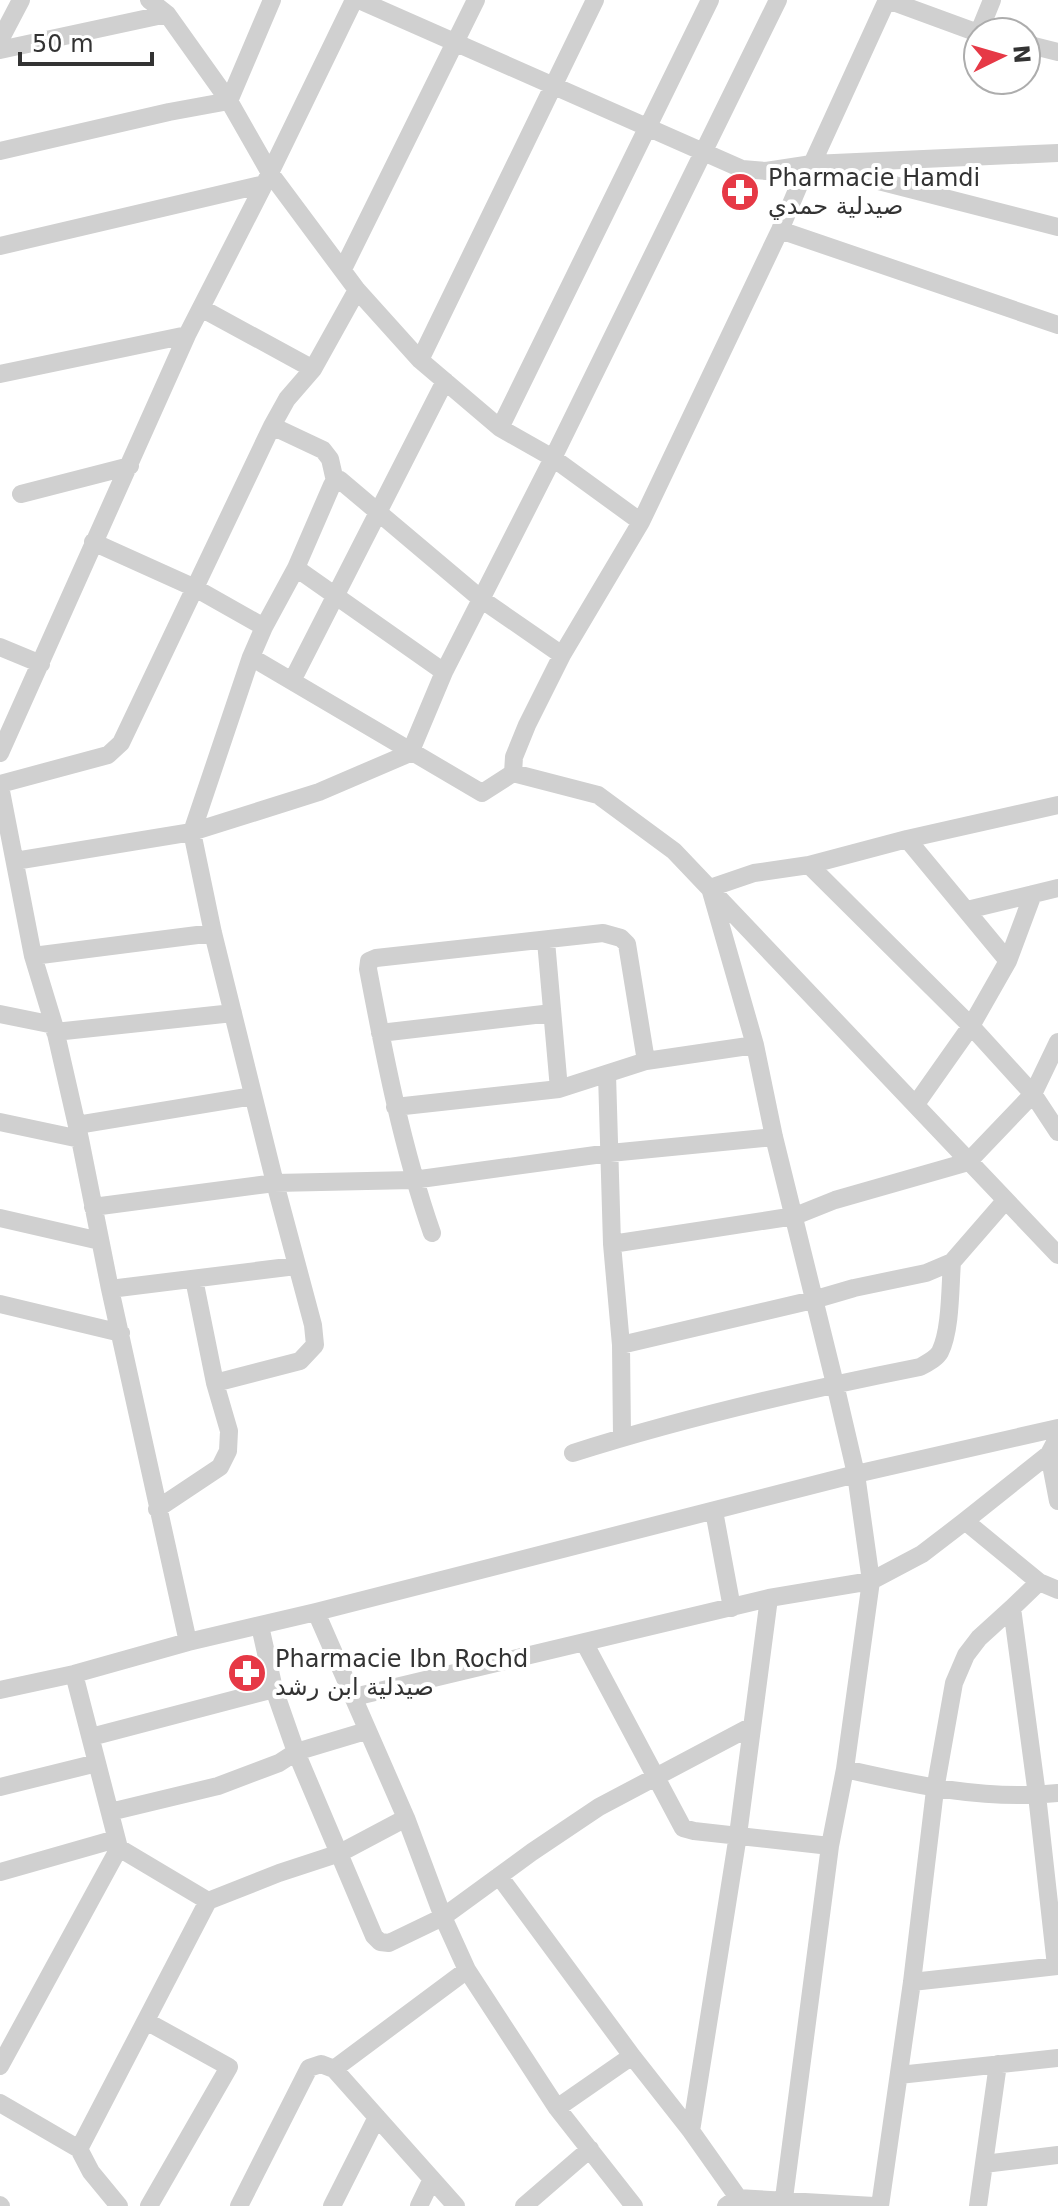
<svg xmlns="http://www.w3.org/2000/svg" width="1058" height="2206" font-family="'DejaVu Sans','Noto Naskh Arabic',sans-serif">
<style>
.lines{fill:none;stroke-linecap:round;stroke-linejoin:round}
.minor{stroke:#d0d0d0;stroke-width:18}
.labels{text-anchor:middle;stroke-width:8;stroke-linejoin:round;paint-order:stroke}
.poi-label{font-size:24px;fill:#333;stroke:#fff;text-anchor:start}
</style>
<rect width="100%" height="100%" fill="#fff"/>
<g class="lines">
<path class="minor" d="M 149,0 L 167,14 L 229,101 L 270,173 L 357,290 L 420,360 L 500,428 L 553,458 L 641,522
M 359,0 L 742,169 L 766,171 L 812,164 L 1058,153
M 887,0 L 812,164 L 1058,227
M 888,0 L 978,33
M 979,32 L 992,0
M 0,40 L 21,0
M 1026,44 L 1058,52
M 0,50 L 167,14
M 0,151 L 169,112 L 229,101 L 272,0
M 780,230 L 1058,325
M 0,246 L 265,184
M 343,269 L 476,0
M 201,308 L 313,369
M 420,360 L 595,0
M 0,374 L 187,335
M 272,426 L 323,450 L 330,459 L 335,481
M 500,428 L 710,0
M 21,494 L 130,466
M 93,542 L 195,588 L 264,627 L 296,568 L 332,485 L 340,480 L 481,599 L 562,655
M 296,568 L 444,672
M 0,647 L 41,664
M 251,657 L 482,793 L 513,773 L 598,795 L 674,851 L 1058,1255
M 292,681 L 445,381
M 0,753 L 187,335 L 270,173 L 354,0
M 513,773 L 514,757 L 527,725 L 562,655 L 641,522 L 780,230 L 808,164
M 0,784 L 108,755 L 121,743 L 272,426 L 287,399 L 313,369 L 357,290
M 0,786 L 33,956 L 54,1025 L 80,1139 L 110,1289 L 188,1642
M 907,839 L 1008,961 L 971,1026 L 916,1104
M 15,861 L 192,832 L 319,792 L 410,753 L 444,672 L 553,458 L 778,0
M 809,865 L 971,1026 L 1033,1094 L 1058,1132
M 967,910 L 1058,888
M 546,941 L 559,1089
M 33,956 L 213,933
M 1008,961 L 1033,894
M 0,1014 L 54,1025
M 55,1032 L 233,1013
M 380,1033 L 552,1013
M 607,1074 L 612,1244 L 621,1345
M 395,1107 L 559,1089 L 646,1061 L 755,1045
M 0,1122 L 80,1139
M 77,1125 L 253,1096
M 93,1207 L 275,1183 L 413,1180 L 610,1153 L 774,1137
M 0,1218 L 100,1241
M 432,1233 C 402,1147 385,1059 368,969 L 369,961 L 376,958 L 603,933 L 621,938 L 627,944 L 646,1061
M 612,1244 L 795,1216 L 835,1200 L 968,1162 L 1033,1094 L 1058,1042
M 110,1289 L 296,1266
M 0,1304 L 121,1333
M 215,1383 L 300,1361 L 315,1345 L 313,1325 L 275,1183 L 213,933 L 192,832 L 251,657 L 264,627
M 622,1437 L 621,1345 L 813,1300 L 854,1288 L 926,1273 L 952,1262 L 1005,1201
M 573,1453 C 686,1417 804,1390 920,1367 C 927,1363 936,1359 940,1352 C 951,1330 950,1287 952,1262
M 1049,1454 L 1058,1501
M 157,1509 L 220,1467 L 228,1451 L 229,1431 L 215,1383 L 194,1279
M 714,1511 L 732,1608
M 965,1521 L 1039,1582 L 1058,1590
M 1039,1582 L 1012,1608 L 1037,1795 L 1056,1966
M 316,1612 L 406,1818 L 443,1917 L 467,1970 L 557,2108 L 634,2206
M 260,1626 L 274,1689 L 296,1752 L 374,1936 L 380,1942 L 389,1943 L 443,1917 L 532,1852 L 599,1807 L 752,1726
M 585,1644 L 683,1828 L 694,1831 L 830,1846
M 0,1690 L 74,1674 L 188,1642 L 316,1612 L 856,1474 L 1058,1428
M 354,1697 L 769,1598 L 871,1581 L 922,1554 L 965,1521 L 1049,1454 L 1058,1437
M 91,1737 L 274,1689
M 845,1769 C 915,1785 986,1801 1058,1793
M 0,1787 L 97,1763
M 110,1812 L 218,1786 L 279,1763 L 296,1752 L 366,1731
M 119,1848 L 208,1901 L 279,1873 L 340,1853 L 406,1818
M 0,1872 L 116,1839
M 499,1876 L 632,2056 L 691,2131 L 744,2206
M 912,1982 L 1058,1966
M 146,2021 L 229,2067 L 149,2206
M 0,2066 L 119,1848 L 74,1674
M 334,2069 L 467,1970
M 899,2075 L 1058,2058
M 0,2103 L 79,2149 L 91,2172 L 119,2206
M 557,2108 L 632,2056
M 691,2131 L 738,1835 L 769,1598
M 79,2149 L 208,1901
M 984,2164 L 1058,2155
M 0,2205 L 1,2206
M 239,2206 L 309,2068 L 321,2064 L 334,2069 L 456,2206
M 332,2206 L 377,2117
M 419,2206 L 432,2179
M 524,2206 L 590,2149
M 726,2206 L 737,2198 L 874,2206
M 783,2206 L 830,1846 L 845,1769 L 871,1581 L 856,1474 L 835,1384 L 774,1137 L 755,1045 L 710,888 L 754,873 L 809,865 L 907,839 L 1058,805
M 880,2206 L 912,1982 L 935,1790 L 954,1683 L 966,1655 L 979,1638 L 1012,1608
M 978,2206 L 998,2064"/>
</g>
<defs>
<g id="pharmacy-disc" transform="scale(2)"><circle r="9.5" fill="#e63946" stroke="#fff"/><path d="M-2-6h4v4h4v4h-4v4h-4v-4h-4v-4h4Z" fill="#fff"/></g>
</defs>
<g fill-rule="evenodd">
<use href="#pharmacy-disc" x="740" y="192"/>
<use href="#pharmacy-disc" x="247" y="1673"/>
</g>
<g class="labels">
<g class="poi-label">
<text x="768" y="186">Pharmacie Hamdi<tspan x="768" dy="28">صيدلية حمدي</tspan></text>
<text x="275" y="1667">Pharmacie Ibn Rochd<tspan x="275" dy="28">صيدلية ابن رشد</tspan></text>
</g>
</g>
<g transform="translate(1002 56) rotate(85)"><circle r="38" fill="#ffffff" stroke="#adadad" stroke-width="2"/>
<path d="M0-6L14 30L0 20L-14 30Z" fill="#e63946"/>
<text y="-12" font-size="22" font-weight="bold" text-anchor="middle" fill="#333333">N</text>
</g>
<path d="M20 52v12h132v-12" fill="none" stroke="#333333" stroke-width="4"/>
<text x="32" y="52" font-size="24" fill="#333333" stroke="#ffffff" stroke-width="6" paint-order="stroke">50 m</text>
</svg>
